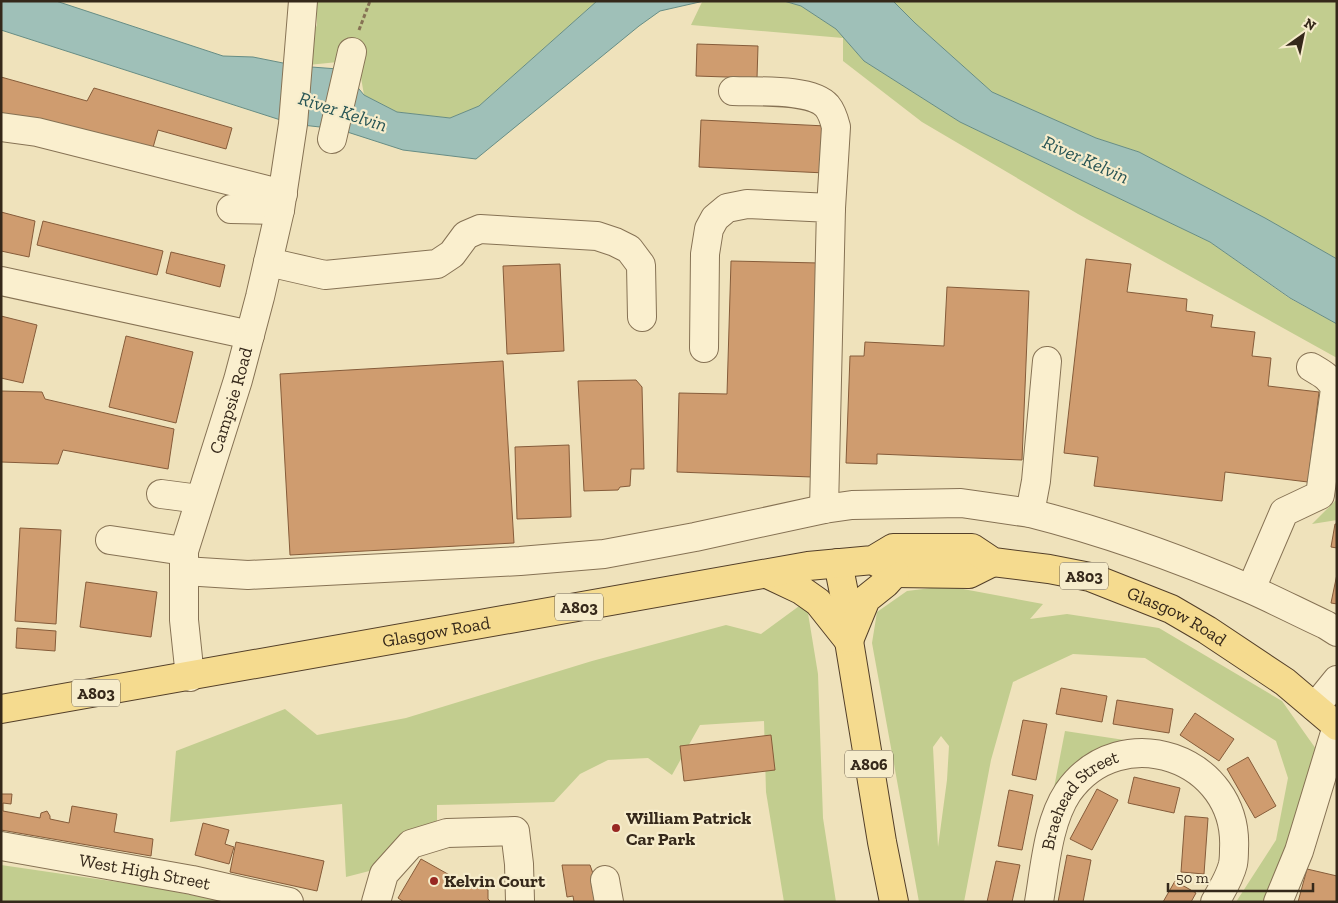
<svg xmlns="http://www.w3.org/2000/svg" width="1338" height="903" font-family="'Zilla Slab',serif">
<style>
.green{fill:#c2cd8f;fill-rule:evenodd}
.water{fill:#9fc0b8;stroke:#678d85}
.building{fill:#cf9c6f;stroke:#865c3a}
.lines{fill:none;stroke-linecap:round;stroke-linejoin:round}
.minor-casing{stroke:#867254;stroke-width:30}
.major-casing{stroke:#533f29;stroke-width:30}
.path{stroke:#867254;stroke-width:3;stroke-dasharray:4 2.5;stroke-linecap:butt}
.minor{stroke:#faefce;stroke-width:28}
.major{stroke:#f5db8f;stroke-width:28}
.poi-dot{fill:#982822;stroke:#f6eccb;stroke-width:2}
.labels{text-anchor:middle;stroke-width:4.5;stroke-linejoin:round;paint-order:stroke}
.shield{fill:#f6eccb;stroke:#6f634f;stroke-width:1}
.shield-label{font-size:16px;font-weight:bold;fill:#35281a}
.street-label{font-size:18px;fill:#35281a;stroke:#f6eccb}
.poi-label{font-size:18px;font-weight:bold;fill:#35281a;stroke:#f6eccb;text-anchor:start}
.water-label{font-size:19px;font-style:italic;fill:#285555;stroke:#f6eccb}
</style>
<rect width="100%" height="100%" fill="#efe2bb"/>
<path class="green" d="M 316,1 L 597,1 L 479,106 L 450,118 L 397,112 L 364,95 L 358,60 L 298,66 L 317,25 Z
M 704,1 L 784,1 L 801,6 L 836,29 L 864,61 L 960,122 L 1210,242 L 1289,298 L 1337,324 L 1337,358 L 1078,214 L 922,122 L 843,61 L 843,38 L 691,25 L 702,2 Z
M 893,1 L 1337,1 L 1337,259 L 1265,218 L 1139,152 L 1096,138 L 992,92 L 915,23 Z
M 1337,499 L 1337,520 L 1312,524 Z
M 947,586 L 1043,604 L 1030,619 L 1067,614 L 1159,628 L 1282,701 L 1316,749 L 1297,837 L 1265,902 L 1236,902 L 1276,840 L 1288,778 L 1276,741 L 1145,658 L 1073,654 L 1013,682 L 991,760 L 964,902 L 919,902 L 872,643 L 877,612 L 907,591 ZM 941,736 L 949,746 L 947,780 L 938,847 L 933,747 Z
M 806,601 L 818,674 L 823,818 L 836,902 L 784,902 L 766,792 L 764,721 L 700,725 L 672,775 L 648,758 L 608,760 L 580,774 L 554,802 L 437,805 L 437,824 L 381,868 L 346,877 L 342,804 L 170,822 L 176,751 L 285,709 L 317,735 L 406,718 L 592,661 L 726,625 L 761,634 Z
M 1065,731 L 1131,741 L 1053,793 Z
M 1,865 L 152,887 L 226,902 L 1,902 Z"/>
<path class="water" d="M 1,1 L 56,1 L 223,56 L 253,57 L 298,66 L 338,69 L 350,78 L 364,95 L 397,112 L 450,118 L 479,106 L 597,1 L 704,1 L 660,11 L 639,26 L 476,159 L 403,150 L 338,129 L 293,124 L 1,30 Z
M 784,1 L 893,1 L 915,23 L 992,92 L 1096,138 L 1139,152 L 1265,218 L 1337,259 L 1337,324 L 1290,298 L 1210,242 L 960,122 L 864,61 L 836,29 L 801,6 Z"/>
<path class="building" d="M 697,44 L 758,46 L 757,78 L 696,76 Z
M 1,77 L 87,101 L 94,88 L 232,128 L 226,149 L 158,130 L 150,158 L 1,114 Z
M 701,120 L 826,126 L 825,173 L 699,167 Z
M 1,212 L 35,221 L 29,257 L 1,251 Z
M 43,221 L 163,251 L 157,275 L 37,245 Z
M 171,252 L 225,265 L 220,287 L 166,273 Z
M 1086,259 L 1131,264 L 1127,292 L 1187,299 L 1186,311 L 1213,315 L 1211,327 L 1255,332 L 1252,356 L 1271,358 L 1268,386 L 1319,392 L 1308,482 L 1225,472 L 1222,501 L 1094,486 L 1098,457 L 1064,453 Z
M 731,261 L 819,263 L 812,477 L 677,472 L 679,393 L 727,394 Z
M 560,264 L 564,351 L 507,354 L 503,266 Z
M 947,287 L 1029,291 L 1022,460 L 877,454 L 877,464 L 846,463 L 850,356 L 864,356 L 865,342 L 944,346 Z
M 1,316 L 37,325 L 23,383 L 1,378 Z
M 126,336 L 193,352 L 176,423 L 109,407 Z
M 503,361 L 514,543 L 290,555 L 280,374 Z
M 636,380 L 642,387 L 644,469 L 631,469 L 630,486 L 620,487 L 618,490 L 584,491 L 578,381 Z
M 1,391 L 42,392 L 45,399 L 174,429 L 168,469 L 63,450 L 58,464 L 1,462 Z
M 569,445 L 571,517 L 517,519 L 515,447 Z
M 1335,524 L 1337,524 L 1337,548 L 1331,547 Z
M 20,528 L 61,530 L 56,624 L 15,621 Z
M 1337,574 L 1337,604 L 1331,603 Z
M 86,582 L 157,592 L 151,637 L 80,627 Z
M 17,628 L 56,631 L 55,651 L 16,648 Z
M 1061,688 L 1107,696 L 1102,722 L 1056,714 Z
M 1117,700 L 1173,709 L 1169,733 L 1113,724 Z
M 1195,713 L 1234,739 L 1219,761 L 1180,735 Z
M 1023,720 L 1047,724 L 1036,780 L 1012,775 Z
M 771,735 L 775,770 L 684,781 L 680,746 Z
M 1248,757 L 1276,806 L 1255,818 L 1227,769 Z
M 1134,777 L 1180,788 L 1174,813 L 1128,803 Z
M 1097,789 L 1118,800 L 1092,850 L 1070,839 Z
M 1009,790 L 1033,795 L 1022,850 L 998,846 Z
M 1,792 L 1,794 L 12,794 L 11,804 L 3,803 L 3,811 L 40,818 L 41,813 L 47,811 L 50,816 L 50,819 L 69,823 L 72,806 L 117,814 L 114,832 L 153,839 L 151,856 L 1,830 Z
M 1185,816 L 1208,818 L 1204,874 L 1181,872 Z
M 203,823 L 229,830 L 225,844 L 234,847 L 229,864 L 195,855 Z
M 236,842 L 324,861 L 317,891 L 230,872 Z
M 1067,855 L 1091,860 L 1083,902 L 1058,902 Z
M 421,859 L 462,882 L 471,879 L 488,890 L 488,899 L 491,902 L 404,902 L 398,898 Z
M 996,861 L 1020,865 L 1012,902 L 987,902 Z
M 562,865 L 590,865 L 603,902 L 574,902 L 573,896 L 567,897 Z
M 1307,869 L 1337,876 L 1337,902 L 1298,902 Z
M 1175,881 L 1196,893 L 1191,902 L 1163,902 Z"/>
<g class="lines">
<g class="minor-casing">
<g id="minor">
<path d="M 733,91 C 756,92 811,88 827,106 C 832,112 834,119 836,127 L 831,208"/>
<path d="M 1,127 L 37,132 L 283,194"/>
<path d="M 332,139 L 352,52"/>
<path d="M 231,209 L 280,210"/>
<path d="M 268,262 L 325,275 L 437,264 L 452,254 L 466,235 L 480,229 L 597,236 L 615,242 L 629,249 L 641,265 L 642,317"/>
<path d="M 1,281 L 250,335"/>
<path d="M 704,348 L 705,254 L 709,229 L 715,218 L 727,208 L 747,204 L 831,208 L 824,509"/>
<path d="M 161,494 L 199,499"/>
<path d="M 1030,513 C 1105,532 1178,558 1250,589 C 1275,600 1300,613 1326,625 L 1337,632"/>
<path d="M 110,540 L 184,551"/>
<path d="M 184,571 L 248,575 L 520,561 L 604,554 L 695,537 L 824,509 L 852,505 L 961,503 L 1030,513 L 1036,481 L 1047,361"/>
<path d="M 1251,589 L 1284,512 L 1320,495 L 1335,389 C 1330,377 1321,373 1311,367"/>
<path id="s1" d="M 190,677 L 184,620 L 184,551 L 238,380 L 260,297 L 280,210 L 293,124 L 303,1"/>
<path d="M 1315,707 L 1337,680"/>
<path id="s2" d="M 1,846 L 192,880 L 289,902"/>
<path d="M 605,880 L 609,902"/>
<path d="M 376,902 L 384,874 L 411,844 L 447,833 L 515,831 L 519,864 L 520,901"/>
<path id="s3" d="M 1039,902 C 1045,867 1048,822 1068,792 C 1121,717 1239,758 1234,849 C 1234,853 1234,859 1233,864 C 1230,877 1222,890 1215,902"/>
<path d="M 1278,902 L 1299,851 L 1337,726"/>
</g>
</g>
<g class="major-casing">
<g id="major">
<path d="M 873,560 L 895,573 L 969,574 L 993,562"/>
<path d="M 838,563 L 846,603 L 849,641 L 882,842 L 894,902"/>
<path d="M 767,574 L 801,590 L 818,602 L 849,641"/>
<path d="M 850,638 L 866,599 L 886,583 L 895,573"/>
<path id="s4" d="M 1,709 L 808,566 L 873,560 L 893,548 L 972,548 L 993,562 L 1049,569 L 1090,577 L 1171,609 L 1207,630 L 1285,682 L 1337,726"/>
</g>
</g>
<path class="path" d="M 359,30 L 370,1"/>
<use href="#minor" class="minor"/>
<use href="#major" class="major"/>
</g>
<g class="poi-dot">
<circle cx="616" cy="828" r="5"/>
<circle cx="434" cy="881" r="5"/>
</g>
<g class="labels">
<g class="shield">
<rect x="1060" y="562.5" width="48" height="27" rx="4"/>
<rect x="555" y="593.5" width="48" height="27" rx="4"/>
<rect x="72" y="679.5" width="48" height="27" rx="4"/>
<rect x="845" y="750.5" width="48" height="27" rx="4"/>
</g>
<g class="shield-label">
<text x="1084" y="582">A803</text>
<text x="579" y="613">A803</text>
<text x="96" y="699">A803</text>
<text x="869" y="770">A806</text>
</g>
<g class="street-label">
<text dy="6" stroke="none"><textPath href="#s1" startOffset="284">Campsie Road</textPath></text>
<text dy="6" stroke="none"><textPath href="#s4" startOffset="1206">Glasgow Road</textPath></text>
<text dy="6" stroke="none"><textPath href="#s4" startOffset="442">Glasgow Road</textPath></text>
<text dy="6" stroke="none"><textPath href="#s3" startOffset="115">Braehead Street</textPath></text>
<text dy="6" stroke="none"><textPath href="#s2" startOffset="146">West High Street</textPath></text>
</g>
<g class="poi-label">
<text x="626" y="824">William Patrick<tspan x="626" dy="21">Car Park</tspan></text>
<text x="444" y="887">Kelvin Court</text>
</g>
<g class="water-label">
<text transform="translate(343 111) rotate(18)" y="7">River Kelvin</text>
<text transform="translate(1086 159) rotate(24)" y="7">River Kelvin</text>
</g>
</g>
<rect width="1338" height="903" fill="none" stroke="#35281a" stroke-width="5"/>
<g transform="translate(1303 35) rotate(33)" stroke="#f6eccb" stroke-width="4" paint-order="stroke">
<path d="M0-4L9 19L0 12L-9 19Z" fill="#35281a"/>
<text y="-8" font-size="14" font-weight="bold" text-anchor="middle" fill="#35281a">N</text>
</g>
<path d="M1168 883v8h145v-8" fill="none" stroke="#35281a" stroke-width="2.5"/>
<text x="1176" y="883" font-size="15" fill="#35281a" stroke="#f6eccb" stroke-width="4" paint-order="stroke">50 m</text>
</svg>
